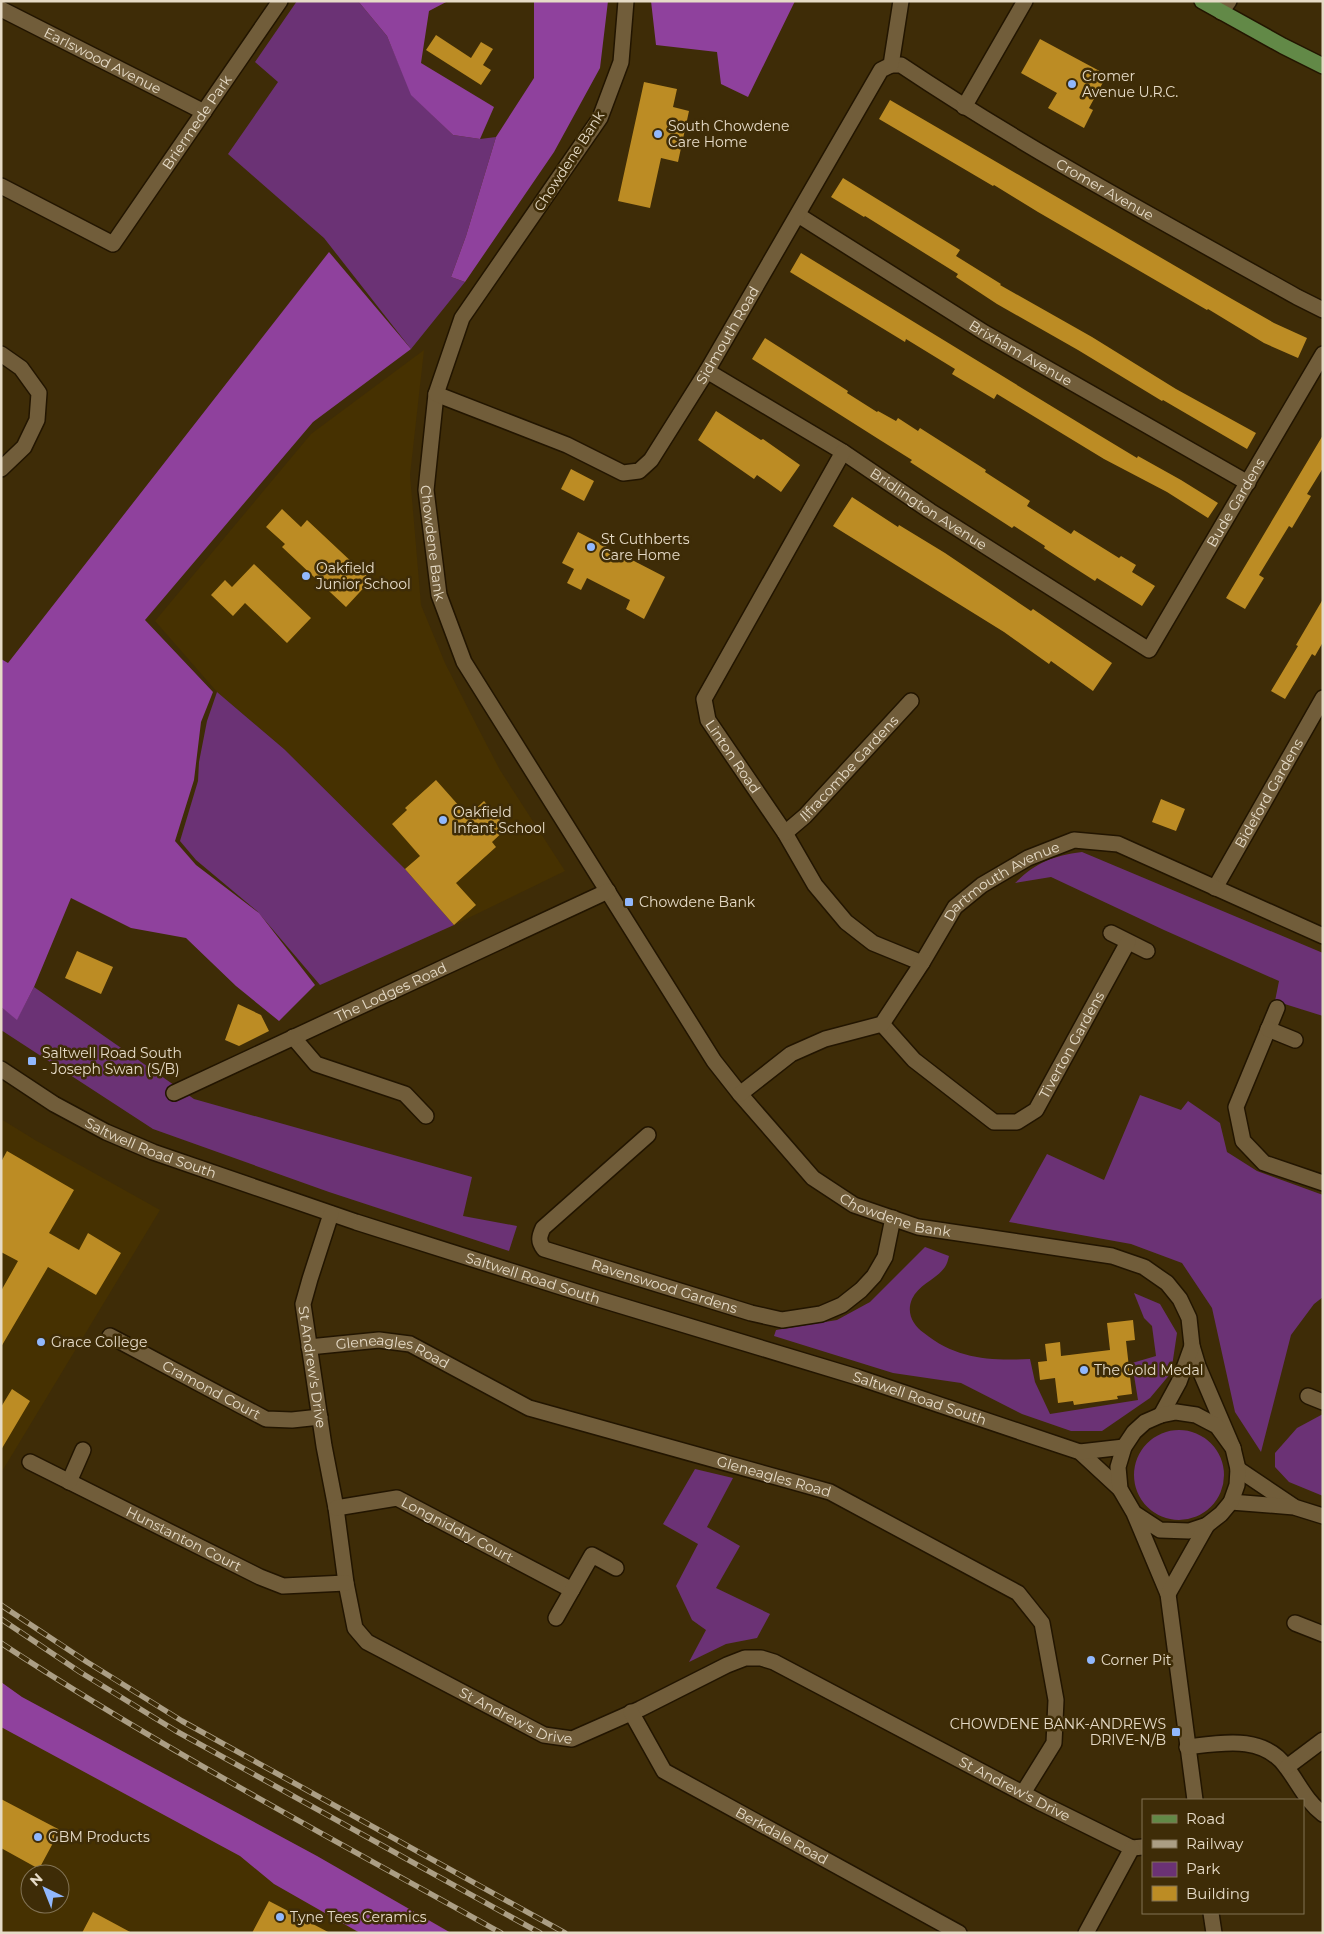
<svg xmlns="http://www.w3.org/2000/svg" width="1324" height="1934" font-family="Montserrat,sans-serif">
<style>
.built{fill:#463101;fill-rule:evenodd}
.green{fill:#6b3275}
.forest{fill:#8f419d}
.building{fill:#bc8c24}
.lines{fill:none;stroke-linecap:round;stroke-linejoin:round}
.minor-casing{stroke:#221500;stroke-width:18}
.major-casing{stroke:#221500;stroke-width:18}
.minor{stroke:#715d3a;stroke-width:15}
.major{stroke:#628947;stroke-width:15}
.rail-casing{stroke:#ab9e84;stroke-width:5.5}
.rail{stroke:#3e2c07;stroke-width:4;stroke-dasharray:11;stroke-linecap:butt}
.poi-dot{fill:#91b8fd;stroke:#3e2c07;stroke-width:2}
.labels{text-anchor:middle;stroke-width:5;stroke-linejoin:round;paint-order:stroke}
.street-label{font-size:14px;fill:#e6dbc7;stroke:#3e2c07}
.poi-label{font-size:14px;fill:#e6dbc7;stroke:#3e2c07;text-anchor:start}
</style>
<rect width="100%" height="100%" fill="#3e2c07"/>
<path class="built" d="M 424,350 L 410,475 L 421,605 L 445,663 L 478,728 L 500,770 L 565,871 L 454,925 L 405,869 L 284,749 L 217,692 L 155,621 L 311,434 Z
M 1,1119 L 35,1140 L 160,1210 L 1,1473 Z
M 1,1682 L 22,1697 L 317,1856 L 452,1933 L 1,1933 ZM 30,1874 L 60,1874 L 60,1904 L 30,1904 Z"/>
<path class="green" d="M 297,1 L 358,1 L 387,36 L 412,95 L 453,135 L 480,139 L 496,137 L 466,236 L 451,277 L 465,282 L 411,349 L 324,238 L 228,154 L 278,82 L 255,62 Z
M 217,692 L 284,749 L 405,869 L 454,925 L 320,985 L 257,911 L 196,860 L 180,841 L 198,781 L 199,762 L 207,721 Z
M 1082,852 L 1323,953 L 1323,1016 L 1275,1001 L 1279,981 L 1164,930 L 1051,877 L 1015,883 C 1037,862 1052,856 1082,852 Z
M 34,987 L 194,1099 L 472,1177 L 463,1216 L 517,1226 L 509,1251 L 329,1192 L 153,1129 L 1,1030 L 1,1007 L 17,1019 Z
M 1140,1095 L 1181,1110 L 1188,1101 L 1220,1123 L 1227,1152 L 1257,1171 L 1323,1195 L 1323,1297 L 1314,1304 L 1291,1335 L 1261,1452 L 1235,1412 L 1212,1308 L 1182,1263 L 1131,1244 L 1009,1222 L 1047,1154 L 1104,1180 Z
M 925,1247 L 949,1256 C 948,1260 947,1264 945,1267 C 936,1280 919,1284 912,1299 C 906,1313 913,1325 924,1333 C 956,1359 990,1361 1030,1359 L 1035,1382 L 1050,1414 L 1138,1400 L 1132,1363 L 1156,1356 L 1152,1326 L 1144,1318 L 1134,1293 L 1160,1304 L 1177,1333 L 1171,1373 L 1150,1398 L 1102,1431 L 1071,1431 L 1022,1414 L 961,1383 L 893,1373 L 774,1336 L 776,1330 L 837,1320 L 870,1302 Z
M 1323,1414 L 1323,1496 L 1289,1482 L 1275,1467 L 1275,1453 L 1297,1428 Z
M1134 1475a45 45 0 1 1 90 0a45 45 0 1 1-90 0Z
M 695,1469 L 733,1478 L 707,1527 L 740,1546 L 716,1588 L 770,1614 L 757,1638 L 726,1644 L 689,1662 L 706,1630 L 692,1620 L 676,1586 L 698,1544 L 663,1524 Z"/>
<path class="forest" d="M 358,1 L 448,1 L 429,11 L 421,63 L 494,107 L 480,139 L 453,135 L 411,95 L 387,36 Z
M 534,1 L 608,1 L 600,68 L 554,152 L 465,282 L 451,277 L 466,236 L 496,137 L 534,78 Z
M 651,1 L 795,1 L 748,97 L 721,84 L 717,52 L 656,45 Z
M 329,252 L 411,349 L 313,422 L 145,620 L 213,692 L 201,722 L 194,780 L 175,841 L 196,865 L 259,913 L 315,985 L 279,1021 L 236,986 L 186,938 L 131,928 L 71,898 L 34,987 L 17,1020 L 1,1007 L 1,659 L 8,663 Z
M 1,1682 L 22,1697 L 317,1856 L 451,1933 L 360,1933 L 274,1884 L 240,1856 L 1,1727 Z"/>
<path class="building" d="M 436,35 L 471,58 L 481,42 L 493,49 L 483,65 L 491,70 L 481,85 L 426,50 Z
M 1040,39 L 1107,75 L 1089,108 L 1093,110 L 1084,128 L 1048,108 L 1057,93 L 1021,73 Z
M 644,82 L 677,89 L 673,107 L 689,111 L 678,162 L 661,158 L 650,208 L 618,201 Z
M 890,100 L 1232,299 L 1274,323 L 1307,338 L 1298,358 L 1264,343 L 1208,309 L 1207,310 L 1038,212 L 994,185 L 993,186 L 879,119 Z
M 843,178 L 960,250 L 956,256 L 1001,284 L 1000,285 L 1092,337 L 1176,389 L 1256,433 L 1247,449 L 1163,400 L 1162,401 L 1078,350 L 997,304 L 956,277 L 958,274 L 865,216 L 864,217 L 831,197 Z
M 801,253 L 1089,429 L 1137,458 L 1138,456 L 1181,480 L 1218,503 L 1208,518 L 1167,492 L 1104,459 L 997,394 L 994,399 L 952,374 L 955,369 L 906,339 L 905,342 L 790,272 Z
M 765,338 L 848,391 L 847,393 L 877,412 L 878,411 L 896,421 L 898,418 L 918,431 L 920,428 L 986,470 L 985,472 L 1030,501 L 1027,506 L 1071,534 L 1074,530 L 1119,558 L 1121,556 L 1136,565 L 1132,572 L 1155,586 L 1142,606 L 1097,578 L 1095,581 L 1070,565 L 1044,548 L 1045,546 L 1014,526 L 1012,528 L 910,462 L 912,460 L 880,440 L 752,359 Z
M 716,411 L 761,440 L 763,439 L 800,465 L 781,492 L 757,475 L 754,479 L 698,440 Z
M 1323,435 L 1323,468 L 1307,494 L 1311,496 L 1292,528 L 1289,526 L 1259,575 L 1264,578 L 1245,609 L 1226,598 Z
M 571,469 L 594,481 L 584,501 L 561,489 Z
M 852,497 L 898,527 L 899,525 L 945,553 L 1031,611 L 1033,609 L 1112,663 L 1093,691 L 1051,661 L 1049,664 L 1004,632 L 833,526 Z
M 282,509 L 301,527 L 307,520 L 371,580 L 346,607 L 282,547 L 285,544 L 266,527 Z
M 578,532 L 665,577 L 644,619 L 626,609 L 630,600 L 587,578 L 581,590 L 567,583 L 574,569 L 562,563 Z
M 254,564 L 311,618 L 287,643 L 245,603 L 233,616 L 211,595 L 225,580 L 232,587 Z
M 1323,599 L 1323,642 L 1315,656 L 1312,654 L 1285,699 L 1271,691 L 1298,646 L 1296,645 Z
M 436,780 L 468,816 L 484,801 L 507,828 L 492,842 L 496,847 L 456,883 L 476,905 L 454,925 L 405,869 L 420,856 L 392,824 L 407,810 L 405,808 Z
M 1161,799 L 1185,809 L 1176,831 L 1152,822 Z
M 77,951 L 113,967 L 101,994 L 65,978 Z
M 238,1004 L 261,1015 L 269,1031 L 239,1046 L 225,1040 Z
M 7,1151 L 74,1190 L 49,1233 L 79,1250 L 88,1233 L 121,1253 L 96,1295 L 48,1267 L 1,1347 L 1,1291 L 18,1261 L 1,1252 L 1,1162 Z
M 1133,1320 L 1135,1340 L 1126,1341 L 1132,1394 L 1117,1396 L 1118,1399 L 1074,1405 L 1073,1401 L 1058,1403 L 1055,1378 L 1040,1380 L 1038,1362 L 1047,1361 L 1045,1344 L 1060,1342 L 1061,1356 L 1110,1350 L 1107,1323 Z
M 12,1389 L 30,1401 L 1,1450 L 1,1407 Z
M 1,1799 L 60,1830 L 39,1869 L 1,1848 Z
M 269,1901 L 330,1933 L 252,1933 Z
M 93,1912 L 132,1933 L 82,1933 Z"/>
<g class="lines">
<g class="minor-casing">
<g id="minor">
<path id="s1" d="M 626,1 L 621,62 L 600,118 L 462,318 L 436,394 L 426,490 L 439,595 L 464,662 L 714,1061 L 740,1094 L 813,1178 L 854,1205 L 918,1227 L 1112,1256 L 1144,1267 L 1167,1283 L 1180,1299 L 1189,1318 L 1192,1346 L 1198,1366 L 1233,1448"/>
<path id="s2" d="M 1,9 L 204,112"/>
<path d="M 1221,12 L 1229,1"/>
<path id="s3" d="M 891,65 L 901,65 C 1028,150 1163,222 1297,297 L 1323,310"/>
<path d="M 964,107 L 1025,1"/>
<path id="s4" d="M 1,186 L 113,244 L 280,1"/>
<path id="s5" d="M 798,215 L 985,333 L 1248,483"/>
<path d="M 1,354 L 21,368 L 39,393 L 37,420 L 24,447 L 1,469"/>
<path id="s6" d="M 707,371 L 843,452 L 930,511 L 1149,650 L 1323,354"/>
<path id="s7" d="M 436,394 L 567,445 L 623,473 L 639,471 L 651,460 L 707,371 L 881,70 L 891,65 L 901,1"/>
<path id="s8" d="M 843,452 L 704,699 L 708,720 L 785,833 L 815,885 L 846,922 L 873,943 L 922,963"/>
<path id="s9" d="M 785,833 L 805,816 L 911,701"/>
<path id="s10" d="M 1215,888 L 1323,698"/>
<path d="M 1111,933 L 1147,951"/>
<path d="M 1277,1008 L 1236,1107 L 1243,1141 L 1264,1163 L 1323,1183"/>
<path id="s11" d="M 882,1024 L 914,1060 L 994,1122 L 1017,1122 L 1036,1110 L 1128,942"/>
<path d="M 1268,1029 L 1295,1040"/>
<path d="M 293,1037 L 316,1064 L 405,1094 L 426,1116"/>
<path id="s12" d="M 1,1069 L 54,1104 L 106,1132 L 153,1152 L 356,1222 L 599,1299 L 857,1377 L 1080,1452 L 1120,1489"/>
<path id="s13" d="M 174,1093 L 608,891"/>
<path id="s14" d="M 740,1094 L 791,1054 L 825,1039 L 882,1024 L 922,963 L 955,907 L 982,885 L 1028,858 L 1074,840 L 1118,844 L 1323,936"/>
<path id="s15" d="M 648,1135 L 543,1228 C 539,1237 538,1241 544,1249 L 751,1313 L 782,1320 L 821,1314 L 842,1305 L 861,1290 L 874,1276 L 885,1257 L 893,1218"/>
<path id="s16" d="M 331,1214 L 310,1279 L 303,1304 L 324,1446 L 336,1508 L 346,1583 L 355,1628 L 367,1642 L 544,1735 L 572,1739 L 640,1709 L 727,1665 L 745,1658 L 761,1658 L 774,1662 L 1043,1804 L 1132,1848 L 1143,1847"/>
<path id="s17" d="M 110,1336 L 266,1419 L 292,1420 L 320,1417"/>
<path id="s18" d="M 309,1347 L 379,1340 L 410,1344 L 529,1408 L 830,1492 L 1018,1593 L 1042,1623 L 1056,1700 L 1054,1743 L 1023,1793"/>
<path d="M 1308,1396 L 1323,1402"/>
<path d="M 1161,1415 L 1179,1382 L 1192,1346"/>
<path d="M 1080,1452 L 1124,1447"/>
<path id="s19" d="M 30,1462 L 260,1577 L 283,1586 L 346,1583"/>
<path d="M 1238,1469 L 1293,1506"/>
<path d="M 69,1482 L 83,1450"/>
<path d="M 1231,1502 L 1294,1507 L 1323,1516"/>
<path id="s20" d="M 336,1508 L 397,1498 L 572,1590"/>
<path d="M 1134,1513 L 1160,1530 L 1189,1531 L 1207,1525 L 1221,1514 L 1231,1502 L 1237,1485 L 1238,1469 L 1233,1448 L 1217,1426 L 1196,1415 L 1176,1412 L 1161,1415 L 1145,1422 L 1134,1432 L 1124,1447 L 1118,1467 L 1120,1489 L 1134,1513 L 1168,1594 L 1195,1800"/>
<path d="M 1168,1594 L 1207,1525"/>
<path d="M 556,1618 L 592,1555 L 616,1568"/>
<path d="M 1295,1623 L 1323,1634"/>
<path id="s21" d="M 631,1712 L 664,1771 L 959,1933"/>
<path d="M 1187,1747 C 1221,1743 1264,1734 1287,1768 C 1299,1784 1306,1801 1323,1814"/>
<path d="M 1287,1767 L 1323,1740"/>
<path d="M 1211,1913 L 1214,1933"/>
<path d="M 1086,1933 L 1132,1848"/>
</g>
</g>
<g class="major-casing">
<path id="major" d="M 1202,1 L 1283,46 L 1323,66"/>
</g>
<use href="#minor" class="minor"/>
<use href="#major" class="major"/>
<g class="rail-casing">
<path id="rail" d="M 1,1605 L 87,1662 L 182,1721 L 565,1933
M 1,1619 L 80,1672 L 176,1731 L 540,1933
M 1,1643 C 162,1749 333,1839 501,1933"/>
</g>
<use href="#rail" class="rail"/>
</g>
<g class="poi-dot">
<circle cx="1072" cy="84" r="5"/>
<circle cx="658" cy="134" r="5"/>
<circle cx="591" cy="547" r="5"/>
<circle cx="306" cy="576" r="5"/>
<circle cx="443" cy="820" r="5"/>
<rect x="624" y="897" width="10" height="10" rx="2.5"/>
<rect x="27" y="1056" width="10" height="10" rx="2.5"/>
<circle cx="41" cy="1342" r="5"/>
<circle cx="1084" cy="1370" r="5"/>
<circle cx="1091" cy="1660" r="5"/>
<rect x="1171" y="1727" width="10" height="10" rx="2.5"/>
<circle cx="38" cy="1837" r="5"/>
<circle cx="280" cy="1917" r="5"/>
</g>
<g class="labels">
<g class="street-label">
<text dy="5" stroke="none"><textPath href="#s2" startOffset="114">Earlswood Avenue</textPath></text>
<text dy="5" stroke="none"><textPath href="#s4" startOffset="274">Briermede Park</textPath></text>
<text transform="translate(569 161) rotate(-57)" y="5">Chowdene Bank</text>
<text dy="5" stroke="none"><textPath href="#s3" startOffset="249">Cromer Avenue</textPath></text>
<text dy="5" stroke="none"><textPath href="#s7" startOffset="382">Sidmouth Road</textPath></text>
<text dy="5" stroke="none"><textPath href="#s5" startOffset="262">Brixham Avenue</textPath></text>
<text dy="5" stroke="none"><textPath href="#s6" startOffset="694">Bude Gardens</textPath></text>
<text dy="5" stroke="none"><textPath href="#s6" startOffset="261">Bridlington Avenue</textPath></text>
<text dy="5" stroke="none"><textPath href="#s1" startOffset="594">Chowdene Bank</textPath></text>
<text dy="5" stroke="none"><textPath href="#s8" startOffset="349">Linton Road</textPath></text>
<text dy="5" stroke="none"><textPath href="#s9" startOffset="91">Ilfracombe Gardens</textPath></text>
<text dy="5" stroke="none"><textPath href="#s10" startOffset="109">Bideford Gardens</textPath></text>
<text dy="5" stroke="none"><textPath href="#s14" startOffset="352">Dartmouth Avenue</textPath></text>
<text dy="5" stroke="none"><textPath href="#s13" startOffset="239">The Lodges Road</textPath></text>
<text dy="5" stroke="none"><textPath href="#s11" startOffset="269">Tiverton Gardens</textPath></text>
<text dy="5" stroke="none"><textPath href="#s12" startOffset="170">Saltwell Road South</textPath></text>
<text dy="5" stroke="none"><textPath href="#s1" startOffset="1434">Chowdene Bank</textPath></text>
<text dy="5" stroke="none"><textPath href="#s12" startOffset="574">Saltwell Road South</textPath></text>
<text dy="5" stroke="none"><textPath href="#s15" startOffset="289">Ravenswood Gardens</textPath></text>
<text dy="5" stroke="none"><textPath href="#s18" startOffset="86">Gleneagles Road</textPath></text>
<text dy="5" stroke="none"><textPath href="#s16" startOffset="158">St Andrew's Drive</textPath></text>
<text dy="5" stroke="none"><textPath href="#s17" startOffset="115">Cramond Court</textPath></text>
<text dy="5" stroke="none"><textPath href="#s12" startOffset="979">Saltwell Road South</textPath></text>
<text dy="5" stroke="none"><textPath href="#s18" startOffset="491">Gleneagles Road</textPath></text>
<text dy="5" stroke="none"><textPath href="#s20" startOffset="130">Longniddry Court</textPath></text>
<text dy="5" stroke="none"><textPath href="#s19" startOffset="172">Hunstanton Court</textPath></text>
<text dy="5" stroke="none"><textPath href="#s16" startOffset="608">St Andrew's Drive</textPath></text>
<text dy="5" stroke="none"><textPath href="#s16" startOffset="1162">St Andrew's Drive</textPath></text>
<text dy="5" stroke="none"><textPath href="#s21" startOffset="202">Berkdale Road</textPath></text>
</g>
<g class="poi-label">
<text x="1082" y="81">Cromer<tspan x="1082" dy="16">Avenue U.R.C.</tspan></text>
<text x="668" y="131">South Chowdene<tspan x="668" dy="16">Care Home</tspan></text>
<text x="601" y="544">St Cuthberts<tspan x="601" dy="16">Care Home</tspan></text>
<text x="316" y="573">Oakfield<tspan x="316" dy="16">Junior School</tspan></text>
<text x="453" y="817">Oakfield<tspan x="453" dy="16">Infant School</tspan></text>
<text x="639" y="907">Chowdene Bank</text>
<text x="42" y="1058">Saltwell Road South<tspan x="42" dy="16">- Joseph Swan (S/B)</tspan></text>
<text x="51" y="1347">Grace College</text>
<text x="1094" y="1375">The Gold Medal</text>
<text x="1101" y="1665">Corner Pit</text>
<text x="1166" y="1729" text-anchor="end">CHOWDENE BANK-ANDREWS<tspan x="1166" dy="16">DRIVE-N/B</tspan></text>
<text x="48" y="1842">GBM Products</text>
<text x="290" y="1922">Tyne Tees Ceramics</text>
</g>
</g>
<rect width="1324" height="1934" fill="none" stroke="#e6dbc7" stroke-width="5"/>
<rect x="1142" y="1799" width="162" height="115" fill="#3e2c07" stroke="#817254"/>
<rect x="1152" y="1815" width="25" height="8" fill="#628947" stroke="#817254"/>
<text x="1186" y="1824" font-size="15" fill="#e6dbc7">Road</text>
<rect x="1152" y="1840" width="25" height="8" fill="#ab9e84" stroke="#817254"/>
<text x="1186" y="1849" font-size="15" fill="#e6dbc7">Railway</text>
<rect x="1152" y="1862" width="25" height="15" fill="#6b3275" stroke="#817254"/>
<text x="1186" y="1874" font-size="15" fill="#e6dbc7">Park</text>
<rect x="1152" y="1886" width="25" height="15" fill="#bc8c24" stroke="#817254"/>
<text x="1186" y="1899" font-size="15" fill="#e6dbc7">Building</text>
<g transform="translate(45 1889) rotate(317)"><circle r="24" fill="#3e2c07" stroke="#817254"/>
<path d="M0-4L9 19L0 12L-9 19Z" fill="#91b8fd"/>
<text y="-8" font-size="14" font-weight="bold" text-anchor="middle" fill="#e6dbc7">N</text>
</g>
</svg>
